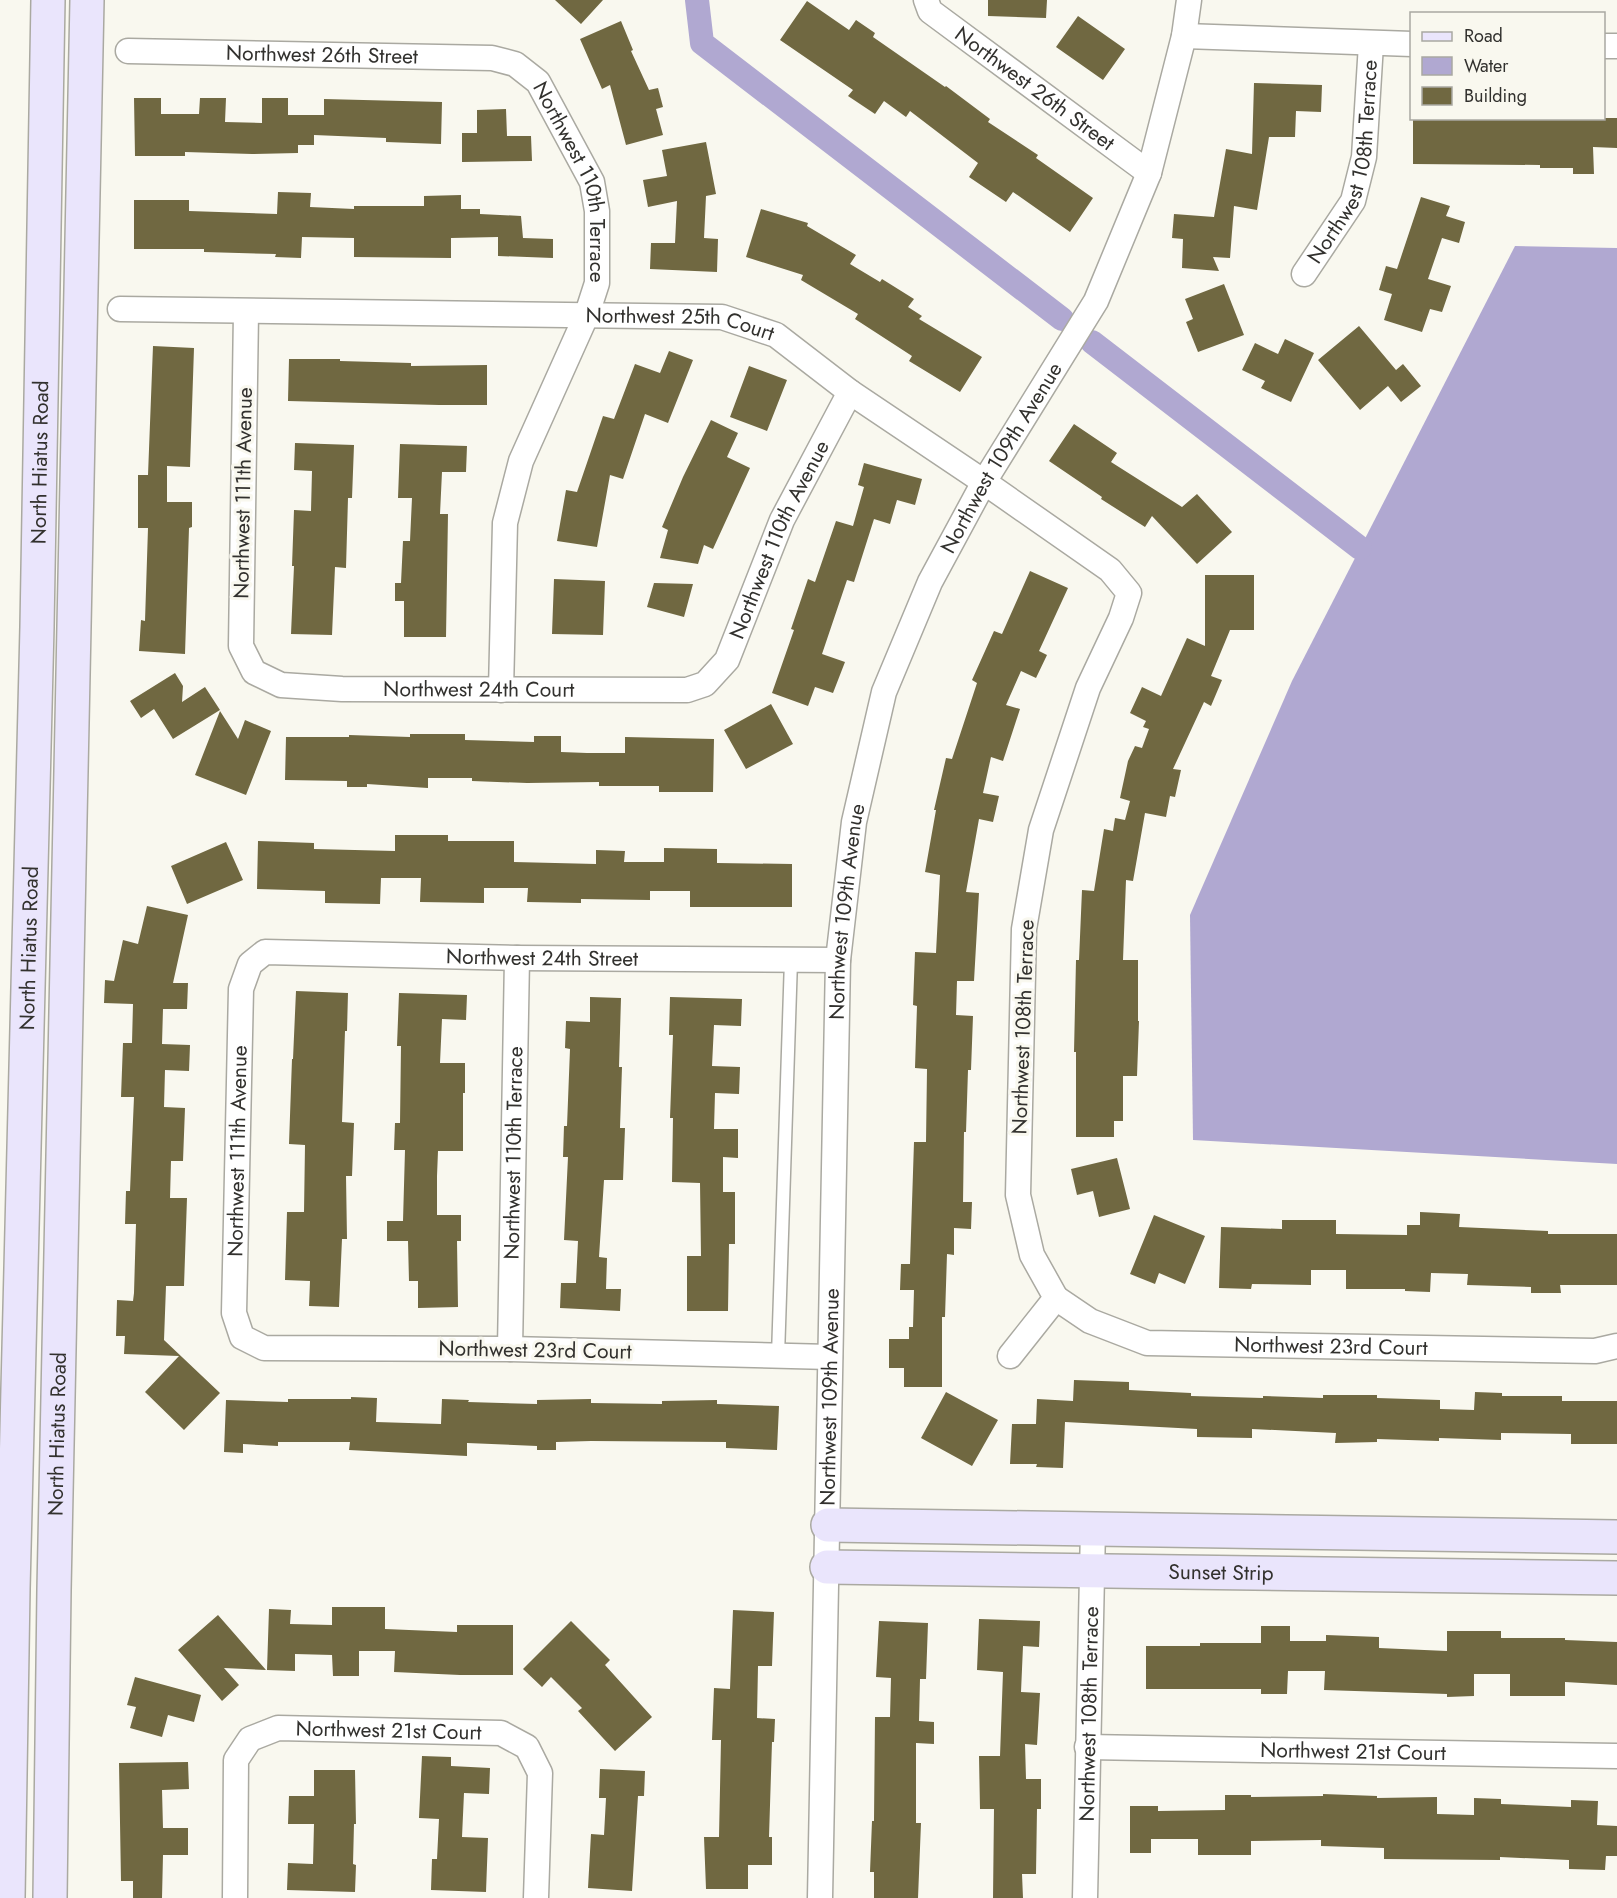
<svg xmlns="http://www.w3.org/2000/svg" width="1617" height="1898" font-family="Jost,sans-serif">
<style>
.water{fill:#b0a8d1}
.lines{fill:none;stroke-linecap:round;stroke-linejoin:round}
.canal{stroke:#b0a8d1;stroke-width:24}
.building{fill:#706841}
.lane-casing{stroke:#aaa9a1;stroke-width:15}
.street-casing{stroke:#aaa9a1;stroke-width:27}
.secondary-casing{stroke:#aaa9a1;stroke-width:36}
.lane{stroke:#fff;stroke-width:12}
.street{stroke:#fff;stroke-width:24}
.secondary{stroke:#eae5fc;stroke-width:33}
.labels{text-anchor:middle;stroke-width:6;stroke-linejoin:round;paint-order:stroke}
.street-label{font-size:21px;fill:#32312e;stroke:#f9f8ef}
</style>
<rect width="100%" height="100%" fill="#f9f8ef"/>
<path class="water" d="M 1515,246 L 1617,248 L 1617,1164 L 1193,1140 L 1190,915 L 1292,681 Z"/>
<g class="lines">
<path class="canal" d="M 697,0 L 702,43 L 1062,319
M 1092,342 L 1360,548"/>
</g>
<path class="building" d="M 555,0 L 603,0 L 581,24 Z
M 988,0 L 1047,0 L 1046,18 L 988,16 Z
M 807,1 L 849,30 L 856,20 L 875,33 L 873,37 L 945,87 L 946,86 L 990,119 L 988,122 L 1038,155 L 1036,158 L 1093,198 L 1070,232 L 1013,192 L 1006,202 L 969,177 L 978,163 L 910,111 L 906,117 L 884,101 L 875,114 L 848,96 L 853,90 L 780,40 Z
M 1078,16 L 1125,49 L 1103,80 L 1056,47 Z
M 621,21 L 633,50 L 631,51 L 649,90 L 658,88 L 663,107 L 656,109 L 663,135 L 626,145 L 610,85 L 602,89 L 580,39 Z
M 1254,83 L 1322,85 L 1321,112 L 1296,111 L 1295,137 L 1269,137 L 1257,210 L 1234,206 L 1230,258 L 1213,257 L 1219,271 L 1182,268 L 1183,239 L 1172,238 L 1174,214 L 1214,217 L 1226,149 L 1252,154 Z
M 134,98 L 161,98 L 161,114 L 199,114 L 200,98 L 226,98 L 225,122 L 262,123 L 262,98 L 288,98 L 288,115 L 324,115 L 324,99 L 442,102 L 441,144 L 386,142 L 386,138 L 314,135 L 314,145 L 298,145 L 298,153 L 252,154 L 185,152 L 185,156 L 135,156 Z
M 506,109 L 507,136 L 531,136 L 532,161 L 462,162 L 462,133 L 477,133 L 477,110 Z
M 1413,118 L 1617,118 L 1617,148 L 1593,147 L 1594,174 L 1573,174 L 1573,168 L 1540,168 L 1540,165 L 1413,164 Z
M 706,142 L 716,194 L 706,196 L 704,238 L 718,239 L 717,272 L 650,269 L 651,243 L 675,243 L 677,201 L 648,207 L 643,180 L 667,176 L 662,150 Z
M 278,192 L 311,193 L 310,207 L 354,209 L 354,206 L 424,206 L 424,196 L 461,195 L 461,209 L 480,209 L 480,214 L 521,216 L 523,238 L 553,239 L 553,258 L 498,256 L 498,237 L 451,238 L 451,258 L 354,257 L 354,238 L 302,237 L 301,258 L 275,257 L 276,254 L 204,252 L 204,249 L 134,249 L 134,200 L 189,200 L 189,211 L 277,214 Z
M 1421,197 L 1450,206 L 1446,216 L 1465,222 L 1459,243 L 1442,238 L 1428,279 L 1451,286 L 1442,312 L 1430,309 L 1422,332 L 1384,320 L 1392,294 L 1379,290 L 1386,266 L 1397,269 Z
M 761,209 L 808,223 L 807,226 L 856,255 L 850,264 L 880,282 L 882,279 L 914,299 L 908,307 L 922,316 L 919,319 L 982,357 L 960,392 L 909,361 L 912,356 L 855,319 L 858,314 L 801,280 L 803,275 L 746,257 Z
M 1224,284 L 1244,335 L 1198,352 L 1186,322 L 1193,319 L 1185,299 Z
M 1359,326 L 1396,370 L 1403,364 L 1421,386 L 1401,402 L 1388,386 L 1360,410 L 1318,360 Z
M 1285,339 L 1314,353 L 1291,402 L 1261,388 L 1265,381 L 1242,370 L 1255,343 L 1278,354 Z
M 153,346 L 194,348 L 190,467 L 167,466 L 167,502 L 192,502 L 192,527 L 189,528 L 185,654 L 139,651 L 141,620 L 145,621 L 148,528 L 138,528 L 138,475 L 148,475 Z
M 669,351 L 693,360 L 668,423 L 645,414 L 623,479 L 610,475 L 597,547 L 557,541 L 566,490 L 577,492 L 603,416 L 614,419 L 635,364 L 660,373 Z
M 289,359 L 340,359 L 340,361 L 411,363 L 411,366 L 487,365 L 487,405 L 439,405 L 288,401 Z
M 749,366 L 787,380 L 767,431 L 730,417 Z
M 711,420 L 738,433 L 727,457 L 750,468 L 713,549 L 704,545 L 698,564 L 660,558 L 668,530 L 662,527 L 683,477 Z
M 1074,424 L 1117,453 L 1111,462 L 1182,507 L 1197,494 L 1232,532 L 1197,564 L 1152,516 L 1145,527 L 1101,499 L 1102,497 L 1049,461 Z
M 295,443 L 354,445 L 352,498 L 348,498 L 346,568 L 335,567 L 332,635 L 291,634 L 294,566 L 292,566 L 294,510 L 311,511 L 312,471 L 294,470 Z
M 400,444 L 467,446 L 466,472 L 442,472 L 440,514 L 448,514 L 446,637 L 404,637 L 404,601 L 395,601 L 395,583 L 401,583 L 403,541 L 410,541 L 412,498 L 398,498 Z
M 864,463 L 922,479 L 915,505 L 897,500 L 890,524 L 874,519 L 854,582 L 847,580 L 822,654 L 845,662 L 833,693 L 815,687 L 808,706 L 772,693 L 794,630 L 791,629 L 808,579 L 815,582 L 836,521 L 853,526 L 864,487 L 858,485 Z
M 1030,571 L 1068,588 L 1039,651 L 1047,655 L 1036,678 L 1021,671 L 1006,705 L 1020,709 L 1003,761 L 991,757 L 983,793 L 999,796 L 993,822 L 979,819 L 966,892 L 979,893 L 974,981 L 957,981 L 956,1015 L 973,1016 L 971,1070 L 968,1070 L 966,1132 L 964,1132 L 963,1202 L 972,1202 L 971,1229 L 954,1228 L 954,1255 L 947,1254 L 945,1317 L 942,1317 L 942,1387 L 904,1387 L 904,1368 L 889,1368 L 889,1339 L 909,1339 L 909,1327 L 913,1327 L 914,1290 L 900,1290 L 901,1264 L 910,1264 L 914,1142 L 926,1142 L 927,1069 L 915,1068 L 917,1006 L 913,1005 L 915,952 L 936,953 L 940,875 L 925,872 L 936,810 L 934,810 L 946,758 L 952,759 L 977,683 L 972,680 L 994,631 L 1002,634 Z
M 1205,575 L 1254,575 L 1254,630 L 1230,630 L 1211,676 L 1222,680 L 1211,706 L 1204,702 L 1173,769 L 1181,770 L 1175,797 L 1170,796 L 1166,817 L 1145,813 L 1133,881 L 1126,880 L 1123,960 L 1138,960 L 1138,1021 L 1139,1021 L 1137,1076 L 1123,1076 L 1123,1121 L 1114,1121 L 1114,1137 L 1076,1137 L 1076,1052 L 1074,1052 L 1076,960 L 1079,960 L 1082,890 L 1094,891 L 1104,829 L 1113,831 L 1115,818 L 1125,820 L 1130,801 L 1120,798 L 1128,761 L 1135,746 L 1142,748 L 1149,729 L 1143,727 L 1146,721 L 1130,713 L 1142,687 L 1161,696 L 1187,638 L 1205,646 Z
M 554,579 L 605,581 L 603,635 L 552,634 Z
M 654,583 L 693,584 L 684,617 L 647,607 Z
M 175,673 L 183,686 L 182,702 L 205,687 L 220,710 L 173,739 L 154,709 L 141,718 L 130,701 Z
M 771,704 L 793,744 L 746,769 L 724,730 Z
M 220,711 L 238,739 L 245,720 L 271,731 L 246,795 L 195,775 Z
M 410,734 L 465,734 L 465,740 L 534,742 L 534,736 L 561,736 L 561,752 L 587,753 L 625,753 L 625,737 L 714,739 L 713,792 L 659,792 L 659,786 L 599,786 L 599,782 L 527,783 L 472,781 L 472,778 L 428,778 L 428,788 L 367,784 L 367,787 L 347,787 L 347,781 L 285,780 L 286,737 L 349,737 L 349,735 L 410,737 Z
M 395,835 L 448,835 L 448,841 L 514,841 L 514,862 L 596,864 L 596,850 L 625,851 L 624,862 L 664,862 L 664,848 L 717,849 L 717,863 L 792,864 L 792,907 L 690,907 L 690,891 L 650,891 L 650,900 L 581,899 L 581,903 L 527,902 L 528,888 L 484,888 L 484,903 L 420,902 L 421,878 L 381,878 L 380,904 L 325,903 L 325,891 L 257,889 L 258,841 L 314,843 L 314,849 L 395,851 Z
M 226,842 L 243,880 L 187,904 L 171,866 Z
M 147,906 L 188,915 L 173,983 L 188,983 L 187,1009 L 163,1009 L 162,1044 L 190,1045 L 189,1071 L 165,1070 L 164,1107 L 185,1108 L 183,1161 L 171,1161 L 170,1198 L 187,1198 L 184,1286 L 166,1286 L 164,1340 L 220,1393 L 184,1430 L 145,1392 L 179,1356 L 124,1354 L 125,1336 L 116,1336 L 117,1300 L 133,1301 L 134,1293 L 136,1224 L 125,1224 L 126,1191 L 130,1191 L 134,1097 L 121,1097 L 123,1043 L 132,1043 L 133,1004 L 104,1003 L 105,980 L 114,981 L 123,940 L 138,944 Z
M 296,991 L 348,993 L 347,1031 L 345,1031 L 342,1122 L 354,1123 L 352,1176 L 346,1176 L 347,1239 L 342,1239 L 339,1307 L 309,1306 L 310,1281 L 285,1280 L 287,1212 L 304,1212 L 305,1145 L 289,1144 L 292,1059 L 293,1059 Z
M 399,993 L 467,995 L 466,1020 L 442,1019 L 440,1063 L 465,1063 L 465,1093 L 463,1093 L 463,1151 L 438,1151 L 437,1176 L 437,1215 L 461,1215 L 461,1241 L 457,1241 L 458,1307 L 418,1308 L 418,1281 L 409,1281 L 408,1241 L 387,1241 L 387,1221 L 403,1221 L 405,1150 L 394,1150 L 395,1123 L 400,1123 L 401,1046 L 397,1046 Z
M 590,997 L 621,998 L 619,1067 L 622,1067 L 620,1128 L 625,1128 L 623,1180 L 604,1180 L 599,1257 L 607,1258 L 606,1289 L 621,1289 L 620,1311 L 560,1308 L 561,1283 L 576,1283 L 578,1241 L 564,1240 L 568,1157 L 563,1157 L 564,1126 L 567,1126 L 570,1049 L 565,1048 L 566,1021 L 590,1022 Z
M 670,997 L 742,999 L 741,1026 L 714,1025 L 712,1066 L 740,1067 L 739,1094 L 715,1093 L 714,1129 L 738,1129 L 738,1158 L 723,1157 L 723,1192 L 735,1192 L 735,1244 L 729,1244 L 728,1311 L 687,1311 L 687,1256 L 701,1256 L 700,1183 L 672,1182 L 673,1118 L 670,1118 L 673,1035 L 669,1035 Z
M 1117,1158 L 1130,1209 L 1099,1217 L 1093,1191 L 1077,1195 L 1071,1169 Z
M 1420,1212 L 1460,1214 L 1459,1227 L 1548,1231 L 1548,1234 L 1617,1234 L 1617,1285 L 1560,1285 L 1561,1293 L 1531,1293 L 1531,1287 L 1467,1285 L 1468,1274 L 1431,1273 L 1430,1292 L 1405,1291 L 1405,1289 L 1346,1289 L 1346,1270 L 1311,1270 L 1311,1285 L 1252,1284 L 1251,1289 L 1219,1288 L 1221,1227 L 1282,1229 L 1282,1220 L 1336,1220 L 1336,1234 L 1407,1235 L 1407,1225 L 1420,1225 Z
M 1154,1215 L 1205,1236 L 1185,1284 L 1159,1273 L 1155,1284 L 1130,1274 Z
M 1074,1380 L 1129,1382 L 1129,1390 L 1191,1393 L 1191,1396 L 1263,1398 L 1263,1396 L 1323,1398 L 1323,1395 L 1377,1395 L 1377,1398 L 1440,1400 L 1440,1409 L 1474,1410 L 1475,1392 L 1502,1393 L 1502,1396 L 1562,1396 L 1562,1401 L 1617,1401 L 1617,1444 L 1571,1444 L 1571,1434 L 1501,1433 L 1501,1440 L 1439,1438 L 1439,1441 L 1377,1439 L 1377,1442 L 1335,1443 L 1336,1433 L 1252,1429 L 1252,1438 L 1197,1437 L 1197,1429 L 1065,1422 L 1063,1468 L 1036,1467 L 1037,1464 L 1010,1464 L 1012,1424 L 1036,1424 L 1037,1399 L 1073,1401 Z
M 946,1392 L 998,1420 L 972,1466 L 921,1438 Z
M 351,1397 L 377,1398 L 376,1422 L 441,1424 L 442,1399 L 469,1400 L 468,1402 L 537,1404 L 537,1400 L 591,1399 L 591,1403 L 662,1404 L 662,1401 L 717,1400 L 717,1404 L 779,1406 L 777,1450 L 726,1448 L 726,1442 L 591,1441 L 556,1442 L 556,1450 L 537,1450 L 537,1446 L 467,1443 L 467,1456 L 349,1450 L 350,1442 L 278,1442 L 278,1446 L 243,1444 L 243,1453 L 224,1452 L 226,1400 L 288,1402 L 288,1399 L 351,1399 Z
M 332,1607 L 385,1607 L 385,1629 L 457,1632 L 457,1625 L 513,1625 L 513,1675 L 460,1675 L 394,1672 L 395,1651 L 359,1651 L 359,1676 L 333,1676 L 332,1655 L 295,1654 L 295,1671 L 267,1670 L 269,1609 L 291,1610 L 290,1624 L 332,1625 Z
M 733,1610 L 774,1612 L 772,1666 L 758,1666 L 757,1718 L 775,1719 L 774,1742 L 772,1742 L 769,1837 L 772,1837 L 772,1865 L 748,1865 L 748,1889 L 706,1889 L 704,1837 L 719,1837 L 721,1740 L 712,1740 L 714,1688 L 730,1689 Z
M 218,1615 L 266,1670 L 224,1668 L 239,1685 L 222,1701 L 178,1650 Z
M 979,1619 L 1040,1621 L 1039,1647 L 1023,1646 L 1021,1692 L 1040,1693 L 1037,1745 L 1025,1744 L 1026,1779 L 1041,1779 L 1041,1809 L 1037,1809 L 1036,1874 L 1022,1874 L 1023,1898 L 993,1898 L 994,1809 L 980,1809 L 979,1756 L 1000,1756 L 1003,1672 L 977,1670 Z
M 571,1621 L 610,1660 L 605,1665 L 652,1717 L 615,1751 L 578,1711 L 582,1708 L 551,1677 L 542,1687 L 523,1669 Z
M 879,1621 L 928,1623 L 926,1679 L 920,1679 L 919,1721 L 934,1722 L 934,1744 L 916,1743 L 916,1823 L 921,1823 L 918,1898 L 874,1898 L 874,1872 L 870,1872 L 872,1821 L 874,1821 L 875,1717 L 890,1717 L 891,1678 L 876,1677 Z
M 1261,1626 L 1290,1626 L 1290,1641 L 1326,1641 L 1326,1635 L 1379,1637 L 1379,1648 L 1447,1651 L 1447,1631 L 1501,1631 L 1501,1638 L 1565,1638 L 1565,1640 L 1617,1642 L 1617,1685 L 1565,1682 L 1565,1696 L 1510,1696 L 1510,1674 L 1474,1674 L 1474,1696 L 1447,1697 L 1447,1694 L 1324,1690 L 1325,1671 L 1288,1671 L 1287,1694 L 1261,1694 L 1261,1689 L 1146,1689 L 1146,1646 L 1200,1646 L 1200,1643 L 1261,1643 Z
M 135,1677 L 201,1695 L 194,1722 L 168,1715 L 162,1737 L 130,1728 L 136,1707 L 127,1705 Z
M 422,1756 L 451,1757 L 451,1766 L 490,1768 L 489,1794 L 464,1793 L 462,1837 L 488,1838 L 486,1892 L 431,1890 L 432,1859 L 437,1859 L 439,1819 L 419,1818 Z
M 188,1762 L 189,1789 L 162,1790 L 163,1828 L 188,1828 L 188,1855 L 163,1855 L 162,1898 L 133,1898 L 133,1881 L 121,1881 L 119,1763 Z
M 600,1769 L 645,1771 L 644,1796 L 638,1796 L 632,1891 L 588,1888 L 591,1834 L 604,1835 L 606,1798 L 599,1798 Z
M 314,1770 L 355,1770 L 356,1824 L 354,1824 L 353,1864 L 356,1865 L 355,1892 L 287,1890 L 288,1863 L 313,1864 L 314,1824 L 288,1824 L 289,1796 L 314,1796 Z
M 1323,1794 L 1377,1796 L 1377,1798 L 1437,1797 L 1437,1814 L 1474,1815 L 1474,1798 L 1501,1799 L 1501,1804 L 1571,1807 L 1571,1800 L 1598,1801 L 1597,1825 L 1617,1826 L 1617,1856 L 1606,1856 L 1605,1870 L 1569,1869 L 1569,1860 L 1500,1857 L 1500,1860 L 1384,1859 L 1384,1848 L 1321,1846 L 1321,1840 L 1251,1841 L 1251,1855 L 1198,1855 L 1198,1839 L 1151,1839 L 1151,1853 L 1130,1853 L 1130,1806 L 1158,1806 L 1158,1811 L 1225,1810 L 1225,1795 L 1251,1795 L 1251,1797 L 1323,1796 Z"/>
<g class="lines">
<g class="lane-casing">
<path id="lane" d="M 778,1356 L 791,960"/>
</g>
<g class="street-casing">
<g id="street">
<path id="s1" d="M 926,0 L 930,11 L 1149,173"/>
<path d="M 1184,36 L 1412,44"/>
<path d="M 1604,46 L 1617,46"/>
<path id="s2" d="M 128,51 L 492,58 L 515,64 L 538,82 L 592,182 L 597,211 L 597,283 L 587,314 L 521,461 L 505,523 L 501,690"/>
<path id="s3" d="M 1304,274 L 1353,201 L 1364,157 L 1371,44"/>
<path id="s4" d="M 120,309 L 722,317 L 776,335 L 850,392 L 984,482 L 1110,570 L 1129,593 L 1121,618 L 1088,688 L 1041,830 L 1024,929 L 1018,1195 L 1032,1255 L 1056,1298 L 1010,1356"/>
<path id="s5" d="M 246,312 L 241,646 L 254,672 L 281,685 L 342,689 L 687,690 L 705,684 L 727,660 L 782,520 L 850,392"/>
<path id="s6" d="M 1056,1298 L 1090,1321 L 1147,1343 L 1595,1351 L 1617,1346"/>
<path id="s7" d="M 510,1349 L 517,958"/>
<path id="s8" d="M 830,1357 L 510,1349 L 264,1348 L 242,1337 L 234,1313 L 241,989 L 250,964 L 265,952 L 517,958 L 838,960"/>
<path id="s9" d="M 1087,1747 L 1617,1756"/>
<path id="s10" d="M 235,1898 L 236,1760 L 250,1739 L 278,1728 L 501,1733 L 527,1747 L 540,1773 L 536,1898"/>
<path id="s11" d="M 820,1898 L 838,960 L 854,822 L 884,692 L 930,582 L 984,482 L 1096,301 L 1149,173 L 1184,36 L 1189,0"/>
<path id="s12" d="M 1085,1898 L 1093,1528"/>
</g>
</g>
<g class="secondary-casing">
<g id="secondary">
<path d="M 828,1525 L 1617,1537"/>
<path id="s13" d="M 827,1567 L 1617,1578"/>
<path id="s14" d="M 8,1898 L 13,1589 L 37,627 L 48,0"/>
<path id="s15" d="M 50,1898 L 54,1590 L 87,0"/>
</g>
</g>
<use href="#lane" class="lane"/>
<use href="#street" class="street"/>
<use href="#secondary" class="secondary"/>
</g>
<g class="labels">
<g class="street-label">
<text dy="7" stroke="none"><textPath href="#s2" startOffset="194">Northwest 26th Street</textPath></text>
<text dy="7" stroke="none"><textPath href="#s1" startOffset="142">Northwest 26th Street</textPath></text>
<text dy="7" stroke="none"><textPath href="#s3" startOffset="123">Northwest 108th Terrace</textPath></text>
<text dy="7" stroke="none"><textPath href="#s2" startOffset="525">Northwest 110th Terrace</textPath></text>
<text dy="7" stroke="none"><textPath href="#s4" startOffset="561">Northwest 25th Court</textPath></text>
<text dy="7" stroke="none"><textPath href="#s11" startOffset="1473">Northwest 109th Avenue</textPath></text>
<text dy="7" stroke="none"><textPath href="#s14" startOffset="1436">North Hiatus Road</textPath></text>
<text transform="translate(243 493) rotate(-89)" y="7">Northwest 111th Avenue</text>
<text dy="7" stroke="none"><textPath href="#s5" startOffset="982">Northwest 110th Avenue</textPath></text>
<text dy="7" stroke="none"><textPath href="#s5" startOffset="591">Northwest 24th Court</textPath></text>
<text dy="7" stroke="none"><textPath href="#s11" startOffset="987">Northwest 109th Avenue</textPath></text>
<text dy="7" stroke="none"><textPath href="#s14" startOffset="950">North Hiatus Road</textPath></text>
<text dy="7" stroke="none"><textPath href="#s8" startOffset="1263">Northwest 24th Street</textPath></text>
<text transform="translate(1023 1027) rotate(-88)" y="7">Northwest 108th Terrace</text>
<text dy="7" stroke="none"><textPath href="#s8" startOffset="778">Northwest 111th Avenue</textPath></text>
<text dy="7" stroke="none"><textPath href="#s7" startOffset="196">Northwest 110th Terrace</textPath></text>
<text dy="7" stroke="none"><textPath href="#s6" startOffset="286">Northwest 23rd Court</textPath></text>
<text transform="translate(535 1350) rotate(1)" y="7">Northwest 23rd Court</text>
<text dy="7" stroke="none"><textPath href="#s11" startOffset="501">Northwest 109th Avenue</textPath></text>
<text dy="7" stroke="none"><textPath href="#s15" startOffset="464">North Hiatus Road</textPath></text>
<text dy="7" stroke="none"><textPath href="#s13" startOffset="394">Sunset Strip</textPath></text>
<text dy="7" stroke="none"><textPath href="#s12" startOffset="184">Northwest 108th Terrace</textPath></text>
<text dy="7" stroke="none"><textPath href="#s10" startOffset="304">Northwest 21st Court</textPath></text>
<text dy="7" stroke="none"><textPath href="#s9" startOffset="266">Northwest 21st Court</textPath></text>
</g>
</g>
<rect x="1410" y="12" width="195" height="108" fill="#f9f8ef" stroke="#a9a8a2" stroke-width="1.5"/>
<rect x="1422" y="32" width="30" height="9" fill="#eae5fc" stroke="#a9a8a2" stroke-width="1.5"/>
<text x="1464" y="42" font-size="18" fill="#32312e">Road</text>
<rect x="1422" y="57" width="30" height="18" fill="#b0a8d1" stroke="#a9a8a2" stroke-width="1.5"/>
<text x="1464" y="72" font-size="18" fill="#32312e">Water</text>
<rect x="1422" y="87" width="30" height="18" fill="#706841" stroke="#a9a8a2" stroke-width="1.5"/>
<text x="1464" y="102" font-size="18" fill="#32312e">Building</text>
</svg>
